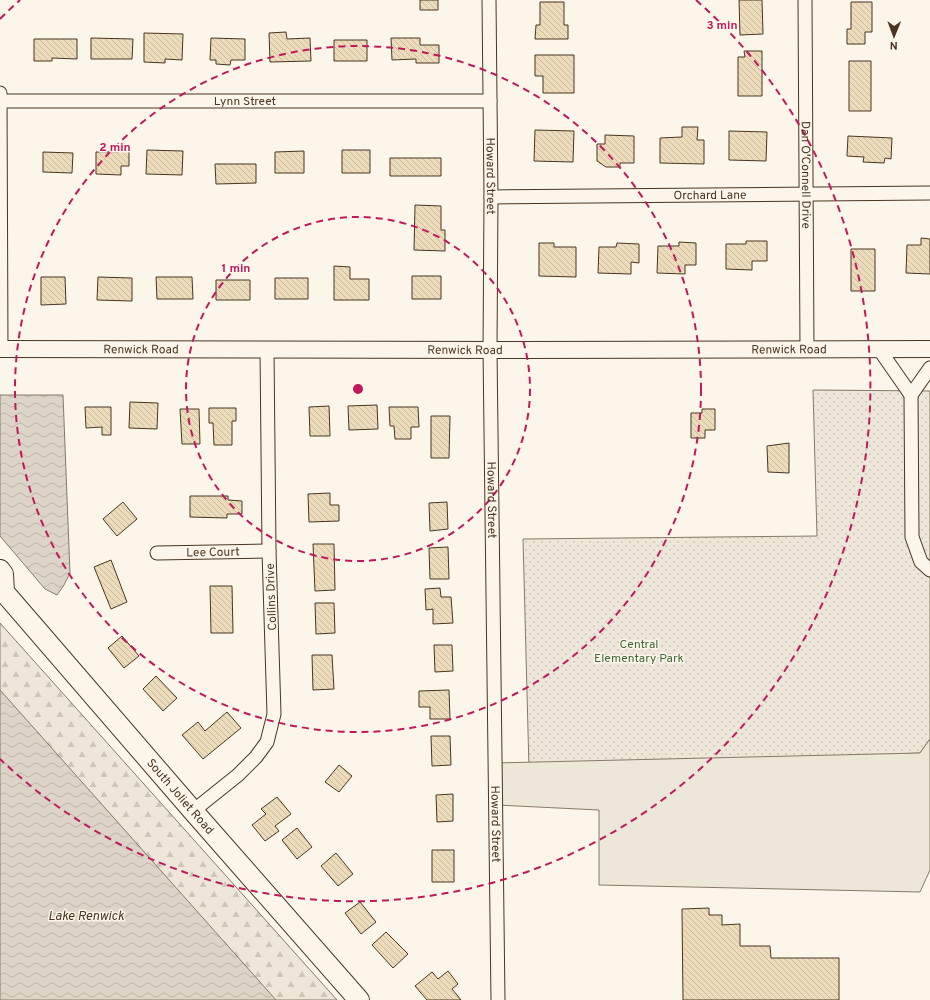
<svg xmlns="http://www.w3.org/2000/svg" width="930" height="1000" font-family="Overpass,sans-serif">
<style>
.forest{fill:url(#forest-firs);stroke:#887966}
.park{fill:url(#park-dots);stroke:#887966}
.parking{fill:#ede7d9;stroke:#887966}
.water{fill:url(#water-waves);stroke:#887966}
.building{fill:url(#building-back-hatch);stroke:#4a3520}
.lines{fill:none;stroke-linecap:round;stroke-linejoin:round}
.minor-casing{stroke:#4a3520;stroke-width:15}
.tertiary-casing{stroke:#4a3520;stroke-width:18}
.primary-casing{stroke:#4a3520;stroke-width:22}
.minor{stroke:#fbf6e9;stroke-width:13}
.tertiary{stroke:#fbf6e9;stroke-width:16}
.primary{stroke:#fbf6e9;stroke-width:20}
.ring{fill:none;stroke:#c2185b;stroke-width:2;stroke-dasharray:7 5}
.labels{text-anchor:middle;stroke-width:3;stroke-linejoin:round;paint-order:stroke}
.street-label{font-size:12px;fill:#4a3520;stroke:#fbf6e9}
.park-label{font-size:12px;fill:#436837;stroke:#fbf6e9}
.water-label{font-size:13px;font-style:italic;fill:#4a3520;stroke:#fbf6e9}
.centre{fill:#c2185b;stroke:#fbf6e9;stroke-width:2}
.ring-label{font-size:12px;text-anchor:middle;font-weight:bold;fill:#c2185b;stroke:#fbf6e9;stroke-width:3;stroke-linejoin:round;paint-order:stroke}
</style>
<defs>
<pattern id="forest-firs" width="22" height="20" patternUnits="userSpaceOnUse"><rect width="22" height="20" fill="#ede6d9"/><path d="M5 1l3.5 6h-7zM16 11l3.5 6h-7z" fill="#cdc6ba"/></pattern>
<pattern id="park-dots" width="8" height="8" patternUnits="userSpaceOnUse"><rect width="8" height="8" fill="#ede6d9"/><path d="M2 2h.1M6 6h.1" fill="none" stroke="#cdc6ba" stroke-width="1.8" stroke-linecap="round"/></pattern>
<pattern id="water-waves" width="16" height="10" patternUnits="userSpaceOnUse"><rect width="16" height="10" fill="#dcd4c6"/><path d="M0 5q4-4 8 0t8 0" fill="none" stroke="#beb7aa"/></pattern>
<pattern id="building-back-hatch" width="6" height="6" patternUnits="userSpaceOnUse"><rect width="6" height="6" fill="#ecdcbc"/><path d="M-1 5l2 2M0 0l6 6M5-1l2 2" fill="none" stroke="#ccbda1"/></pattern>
</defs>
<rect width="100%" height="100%" fill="#fbf6e9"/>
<path class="forest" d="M 0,623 L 337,1000 L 0,1000 Z"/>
<path class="park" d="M 813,390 L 930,391 L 930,739 L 920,753 L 529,769 L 523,539 L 817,536 Z"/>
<path class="parking" d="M 930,739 L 930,870 L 920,892 L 599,885 L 599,810 L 496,805 L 495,763 L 920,753 Z"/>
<path class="water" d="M 0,395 L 63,395 L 70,573 L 64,585 L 57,595 L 45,589 L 0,536 Z
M 0,690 L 276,1000 L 0,1000 Z"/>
<path class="building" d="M 420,0 L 438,0 L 438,10 L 420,10 Z
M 739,0 L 762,0 L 763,34 L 740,35 Z
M 540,2 L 564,2 L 564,25 L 568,25 L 568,39 L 535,39 L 536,25 L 540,25 Z
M 851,2 L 872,2 L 872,32 L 865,32 L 865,44 L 847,44 L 847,29 L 851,29 Z
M 286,32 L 287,39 L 310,38 L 311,61 L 270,62 L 269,33 Z
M 144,33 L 183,34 L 182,60 L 165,59 L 165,63 L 144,62 Z
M 91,38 L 133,39 L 132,59 L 91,59 Z
M 211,38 L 245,39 L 245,60 L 231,60 L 230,65 L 216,64 L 216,60 L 210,60 Z
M 391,38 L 420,38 L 420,45 L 439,45 L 439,63 L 416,63 L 416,59 L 392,60 Z
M 34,39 L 77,39 L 77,59 L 52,58 L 52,61 L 34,61 Z
M 334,40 L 367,40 L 367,61 L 334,61 Z
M 744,51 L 762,51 L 762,96 L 738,96 L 738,57 L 745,57 Z
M 535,55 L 574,55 L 574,93 L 543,93 L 543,76 L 535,76 Z
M 849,61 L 871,61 L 871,111 L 849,111 Z
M 682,127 L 698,127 L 697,140 L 704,140 L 704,164 L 660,163 L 660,138 L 682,137 Z
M 535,130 L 574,131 L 573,162 L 534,161 Z
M 729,131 L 767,132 L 766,161 L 729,160 Z
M 605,135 L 634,136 L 634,163 L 620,163 L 620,167 L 606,167 L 597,161 L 597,144 L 605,144 Z
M 848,136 L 892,138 L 891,159 L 885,158 L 884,163 L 863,162 L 864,157 L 847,156 Z
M 119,147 L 129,147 L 129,166 L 121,166 L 121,175 L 96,174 L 96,152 L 119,152 Z
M 147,150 L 183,151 L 182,175 L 146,174 Z
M 342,150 L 370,150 L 370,173 L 342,173 Z
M 304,151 L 304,173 L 275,173 L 275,152 Z
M 43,152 L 73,153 L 72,173 L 43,172 Z
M 390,158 L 441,158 L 441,176 L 390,176 Z
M 215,164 L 256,164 L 256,183 L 216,184 Z
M 415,205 L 441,206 L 441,230 L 445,230 L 445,251 L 414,250 Z
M 921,238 L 930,239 L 930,274 L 906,273 L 907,245 L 921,245 Z
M 746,241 L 767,241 L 767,261 L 752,261 L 752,270 L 726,269 L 726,244 L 746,244 Z
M 679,242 L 696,243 L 696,265 L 685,265 L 685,274 L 657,273 L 658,246 L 679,246 Z
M 539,243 L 554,243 L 554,247 L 576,247 L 576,277 L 539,276 Z
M 617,243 L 639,244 L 639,263 L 631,262 L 631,274 L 598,273 L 599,247 L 616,247 Z
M 851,249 L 875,249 L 875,291 L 851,291 Z
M 334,266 L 350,267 L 350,279 L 369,279 L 369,300 L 334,300 Z
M 412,276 L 441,276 L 441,299 L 412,299 Z
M 41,277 L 65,277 L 66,304 L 41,305 Z
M 98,277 L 132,278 L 132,301 L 97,300 Z
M 156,277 L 192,277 L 193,299 L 157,299 Z
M 275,278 L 308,278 L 308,299 L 275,299 Z
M 216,280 L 250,280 L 250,300 L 216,300 Z
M 130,402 L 158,403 L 157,429 L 129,428 Z
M 377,405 L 378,429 L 349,430 L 348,406 Z
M 329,406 L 330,436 L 310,436 L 309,407 Z
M 85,407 L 111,407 L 111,435 L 102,435 L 102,427 L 86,428 Z
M 389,407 L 418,407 L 419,427 L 411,427 L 411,439 L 395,439 L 394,426 L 390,426 Z
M 209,408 L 236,408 L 236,421 L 232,421 L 232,445 L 214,445 L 213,423 L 209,423 Z
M 180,409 L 199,409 L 200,444 L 182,444 Z
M 702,409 L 715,409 L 715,430 L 705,430 L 705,438 L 691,438 L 691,413 L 702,413 Z
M 431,416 L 450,416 L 449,458 L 431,458 Z
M 789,443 L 789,473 L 768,472 L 767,446 Z
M 330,493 L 330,505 L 339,505 L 339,521 L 309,522 L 308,494 Z
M 190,496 L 228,496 L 228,500 L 242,501 L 242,514 L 227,514 L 227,518 L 190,517 Z
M 123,502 L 137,519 L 117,536 L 103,519 Z
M 447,502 L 448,529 L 430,531 L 429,503 Z
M 313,544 L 334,544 L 335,590 L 315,591 Z
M 448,547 L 449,579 L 430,579 L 429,548 Z
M 111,560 L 127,602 L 111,609 L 94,567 Z
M 210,586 L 232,586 L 233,633 L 211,633 Z
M 440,588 L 441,597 L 451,597 L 453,623 L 433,624 L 433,609 L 426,610 L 425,589 Z
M 315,603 L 334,603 L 335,633 L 316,634 Z
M 122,636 L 139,656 L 124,668 L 108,648 Z
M 434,645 L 452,645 L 453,671 L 435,672 Z
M 312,655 L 332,655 L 334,689 L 313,690 Z
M 156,676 L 177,698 L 163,711 L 143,689 Z
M 449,690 L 450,719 L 430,719 L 430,707 L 419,707 L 419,691 Z
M 227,712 L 241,728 L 203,759 L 182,735 L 198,722 L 205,731 Z
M 431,736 L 450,736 L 451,765 L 432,766 Z
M 339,765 L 352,776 L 339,792 L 325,782 Z
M 453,794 L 453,821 L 437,822 L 436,795 Z
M 277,797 L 291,814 L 275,826 L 279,831 L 265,841 L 252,825 L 266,814 L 261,809 Z
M 297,828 L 312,847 L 297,859 L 282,840 Z
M 432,850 L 454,850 L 454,882 L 432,882 Z
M 336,853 L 353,874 L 338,886 L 321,866 Z
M 360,902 L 376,922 L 361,934 L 345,913 Z
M 709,908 L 709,915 L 722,915 L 722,925 L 740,924 L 740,946 L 770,946 L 771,958 L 839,958 L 839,1000 L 683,1000 L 682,909 Z
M 386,932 L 408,954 L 393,968 L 372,945 Z
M 448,971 L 458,984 L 452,989 L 461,1000 L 427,1000 L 415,986 L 432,972 L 438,979 Z"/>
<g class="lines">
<g class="minor-casing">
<g id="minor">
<path id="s1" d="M 489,0 L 491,197 L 490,350 L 498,1000"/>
<path id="s2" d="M 805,0 L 807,349"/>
<path d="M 0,93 L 1,349"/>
<path id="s3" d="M 0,101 L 490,101"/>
<path id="s4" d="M 491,197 L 930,193"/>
<path d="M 879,349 L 911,395 L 912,537 L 921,562 L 930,570"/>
<path d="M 911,395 L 930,368"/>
<path id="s5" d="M 157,553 L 269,551"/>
<path d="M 193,811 L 238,775 L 256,757 L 267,742 L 274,714 L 269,551 L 267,349"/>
</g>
</g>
<g class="tertiary-casing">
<g id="tertiary">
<path id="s6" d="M 0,349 L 518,350 L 930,349"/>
</g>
</g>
<g class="primary-casing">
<g id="primary">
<path id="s7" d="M 0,570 L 3,574 L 4,592 L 193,811 L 359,1000"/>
</g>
</g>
<use href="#minor" class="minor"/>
<use href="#tertiary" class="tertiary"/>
<use href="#primary" class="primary"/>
</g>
<g class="ring">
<circle cx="358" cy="389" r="172"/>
<circle cx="358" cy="389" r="343"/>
<path d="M0 19A515 515 0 0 1 20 0M696 0A515 515 0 1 1 0 759"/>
</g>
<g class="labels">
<g class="street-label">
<text dy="4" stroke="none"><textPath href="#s3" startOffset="245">Lynn Street</textPath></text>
<text dy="4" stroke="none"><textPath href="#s2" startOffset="175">Dan O'Connell Drive</textPath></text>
<text dy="4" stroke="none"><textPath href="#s1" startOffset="176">Howard Street</textPath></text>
<text dy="4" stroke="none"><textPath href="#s4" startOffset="219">Orchard Lane</textPath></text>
<text dy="4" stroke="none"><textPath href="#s6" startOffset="141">Renwick Road</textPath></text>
<text dy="4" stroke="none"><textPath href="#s6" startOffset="789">Renwick Road</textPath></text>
<text dy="4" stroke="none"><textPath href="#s6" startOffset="465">Renwick Road</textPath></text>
<text dy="4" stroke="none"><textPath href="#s1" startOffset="500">Howard Street</textPath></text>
<text dy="4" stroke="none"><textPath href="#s5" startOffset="56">Lee Court</textPath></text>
<text transform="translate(271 597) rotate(-92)" y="4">Collins Drive</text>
<text dy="4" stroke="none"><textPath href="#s7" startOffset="293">South Joliet Road</textPath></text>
<text dy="4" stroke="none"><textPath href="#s1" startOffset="824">Howard Street</textPath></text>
</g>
<g class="park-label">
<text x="639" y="648">Central<tspan x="639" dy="14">Elementary Park</tspan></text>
</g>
<g class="water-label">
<text x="86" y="920">Lake Renwick</text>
</g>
</g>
<circle cx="358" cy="389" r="6" class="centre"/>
<g class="ring-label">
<text x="722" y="29">3 min</text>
<text x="115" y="151">2 min</text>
<text x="236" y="272">1 min</text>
</g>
<g transform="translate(894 36) rotate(181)" stroke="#fbf6e9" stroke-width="3" paint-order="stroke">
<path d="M0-3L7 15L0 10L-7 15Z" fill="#4a3520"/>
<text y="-6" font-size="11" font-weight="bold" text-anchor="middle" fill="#4a3520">N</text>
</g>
</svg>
